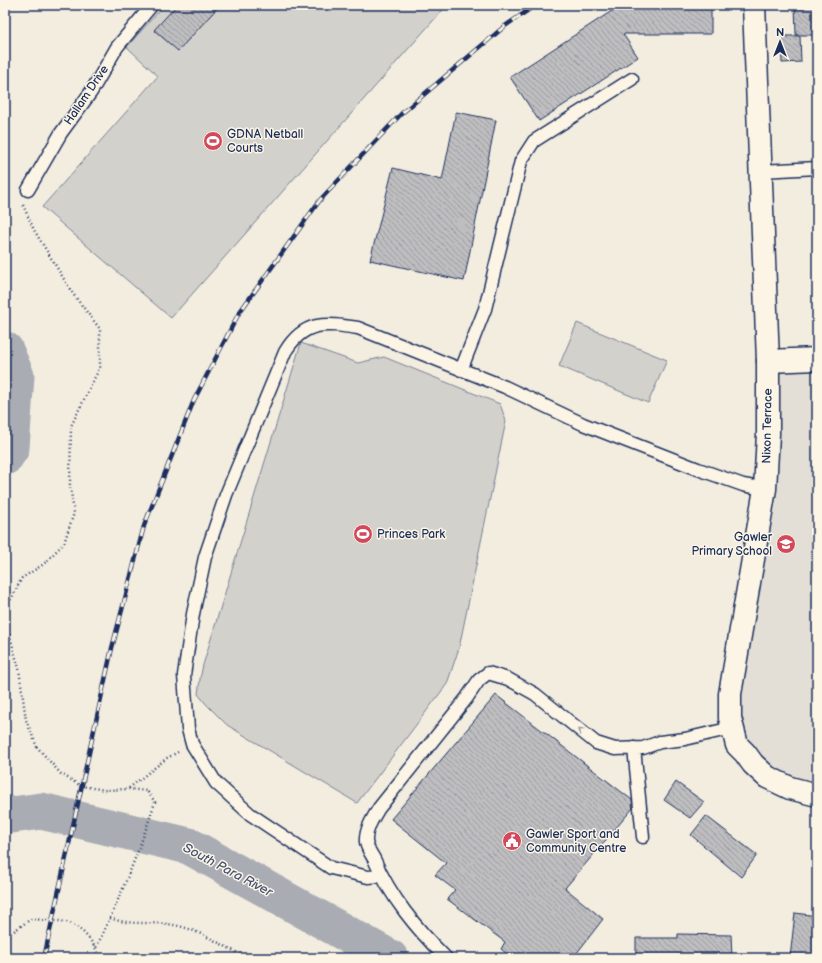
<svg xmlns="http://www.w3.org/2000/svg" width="822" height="963" font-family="'Balsamiq Sans',sans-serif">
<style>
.built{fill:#e3dfd6}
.pitch{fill:#d3d1cc;stroke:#778095}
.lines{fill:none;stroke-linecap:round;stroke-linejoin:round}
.river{stroke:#a9acb3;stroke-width:37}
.building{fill:url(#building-back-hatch);stroke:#1b2f5e}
.service-casing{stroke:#1b2f5e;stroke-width:15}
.minor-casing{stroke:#1b2f5e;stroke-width:25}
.tertiary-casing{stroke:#1b2f5e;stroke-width:25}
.path{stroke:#1b2f5e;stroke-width:2.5;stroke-dasharray:1 3;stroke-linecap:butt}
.service{stroke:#fcf5e5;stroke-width:12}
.minor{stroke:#fcf5e5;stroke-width:22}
.tertiary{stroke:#fcf5e5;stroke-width:22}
.rail-casing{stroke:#1b2f5e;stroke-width:4.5}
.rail{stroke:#fcf5e5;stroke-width:3;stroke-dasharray:9;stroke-linecap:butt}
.oneway{stroke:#8c92a2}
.labels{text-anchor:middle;stroke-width:3;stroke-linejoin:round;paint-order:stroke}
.street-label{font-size:12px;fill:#1b2f5e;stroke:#fcf5e5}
.poi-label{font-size:12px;fill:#1b2f5e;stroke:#fcf5e5;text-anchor:start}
.water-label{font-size:13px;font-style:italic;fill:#465478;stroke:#fcf5e5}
</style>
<defs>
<pattern id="building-back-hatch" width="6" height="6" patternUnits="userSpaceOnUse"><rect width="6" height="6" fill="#bebec0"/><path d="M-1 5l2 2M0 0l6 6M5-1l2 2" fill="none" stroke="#9a9b9f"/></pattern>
</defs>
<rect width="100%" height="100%" fill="#f3ede0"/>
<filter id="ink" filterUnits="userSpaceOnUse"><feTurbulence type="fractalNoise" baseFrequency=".025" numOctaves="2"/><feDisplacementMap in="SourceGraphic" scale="8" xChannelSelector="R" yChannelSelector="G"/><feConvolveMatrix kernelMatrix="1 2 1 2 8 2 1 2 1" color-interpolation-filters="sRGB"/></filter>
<g filter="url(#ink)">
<path class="built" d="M 817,359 L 817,795 L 790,788 L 732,728 L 732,685 L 768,361 Z"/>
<path class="pitch" d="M 164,5 L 447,5 L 171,318 L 42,207 L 158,76 L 127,47 Z
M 577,323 L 667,360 L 648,403 L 559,366 Z
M 301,343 L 358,363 L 384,357 L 500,404 L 506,421 L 459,648 L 447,684 L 357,803 L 227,725 L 206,704 L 198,694 L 200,679 L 203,665 Z"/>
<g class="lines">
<path class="river" d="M 5,350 L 16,376 L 11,448 L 5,457
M 5,816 L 41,811 L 189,846 L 390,958"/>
</g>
<path class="building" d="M 177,5 L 220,5 L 178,51 L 154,30 Z
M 621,5 L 711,5 L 711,34 L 623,34 L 638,57 L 539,121 L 510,77 Z
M 795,5 L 817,5 L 817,35 L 796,35 Z
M 781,36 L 800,36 L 801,62 L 782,63 Z
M 456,112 L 496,120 L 464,281 L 370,260 L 393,168 L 442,180 Z
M 496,695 L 632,800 L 633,808 L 565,888 L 603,919 L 573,958 L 512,958 L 501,949 L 505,942 L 447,899 L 455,890 L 435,875 L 446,863 L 391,819 Z
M 676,782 L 704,802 L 690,818 L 664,800 Z
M 706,816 L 757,855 L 741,877 L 691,835 Z
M 795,913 L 817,916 L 817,958 L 790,958 Z
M 678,934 L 731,935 L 732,958 L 636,957 L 636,938 L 678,938 Z"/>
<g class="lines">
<g class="service-casing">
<path id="service" d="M 761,171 L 817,168
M 28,190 L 61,133 L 91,92 L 117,47 L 152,5
M 461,370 L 485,309 L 521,161 L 534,141 L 632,79
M 634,748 L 643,837
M 381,876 L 368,877 L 331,868 L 250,814 L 216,783 L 192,744 L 188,729 L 184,675 L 193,614 L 205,557 L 226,495 L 285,352 C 304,320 325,323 358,328 L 505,387 L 583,424 L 698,469 L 743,485 L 765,489
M 446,958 C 416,928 391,898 374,859 C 371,854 367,848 366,842 C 365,830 373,818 379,808 L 466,699 L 479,680 L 488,673 L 508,679 L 535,694 L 596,743 L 615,749 L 643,748 L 660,742 L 685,739 L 732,728"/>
</g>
<g class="minor-casing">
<path id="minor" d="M 768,361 L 817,359"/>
</g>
<g class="tertiary-casing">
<path id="tertiary" d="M 754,5 L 768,361 L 768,434 L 765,489 L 730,694 L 730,718 L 737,745 L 745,753 L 753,764 L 767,777 L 790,788 L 817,795"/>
</g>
<path class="path" d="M 23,205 L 34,230 L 73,294 L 100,329 L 100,367 L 71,426 L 70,484 L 74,513 L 64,543 L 44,564 L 22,578 L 8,605 L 8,629 L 19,669 L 26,720 L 37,747 L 61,774 L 81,786 L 105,790 L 129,789 L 147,791 L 155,802 C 139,852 119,900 96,948
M 129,788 L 167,758 L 178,752
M 110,918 C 130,926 153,921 174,925 C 197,929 226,947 247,958
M 5,943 L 7,936 L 31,919 C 39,920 66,920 72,924 C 85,931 95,945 100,958"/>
<use href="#service" class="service"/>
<use href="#minor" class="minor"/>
<use href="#tertiary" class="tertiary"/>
<g class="rail-casing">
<path id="rail" d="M 44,958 L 112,648 L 144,526 L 194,400 L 239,313 L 320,200 L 402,113 L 505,26 L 536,5"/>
</g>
<use href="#rail" class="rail"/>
</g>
<defs><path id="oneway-chevron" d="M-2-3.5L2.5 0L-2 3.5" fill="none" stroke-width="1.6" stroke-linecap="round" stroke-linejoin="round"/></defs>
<use class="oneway" href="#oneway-chevron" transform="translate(581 731) rotate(-141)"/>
</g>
<defs>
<g id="stadium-disc" transform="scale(1)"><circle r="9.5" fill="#d1495b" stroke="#fcf5e5"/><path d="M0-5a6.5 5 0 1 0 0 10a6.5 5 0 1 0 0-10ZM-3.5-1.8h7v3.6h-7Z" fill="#fff"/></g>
<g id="school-disc" transform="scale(1)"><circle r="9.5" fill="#d1495b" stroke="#fcf5e5"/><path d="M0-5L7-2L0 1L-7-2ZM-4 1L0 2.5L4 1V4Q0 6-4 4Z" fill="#fff"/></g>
<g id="civic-disc" transform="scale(1)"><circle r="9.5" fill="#d1495b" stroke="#fcf5e5"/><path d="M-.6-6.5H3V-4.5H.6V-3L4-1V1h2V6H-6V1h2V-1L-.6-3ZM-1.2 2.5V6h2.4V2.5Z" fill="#fff"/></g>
</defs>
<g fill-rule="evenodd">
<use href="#stadium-disc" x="213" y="141"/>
<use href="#stadium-disc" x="363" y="534"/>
<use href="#school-disc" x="786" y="544"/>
<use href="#civic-disc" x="512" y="841"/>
</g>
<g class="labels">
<g class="street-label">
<text transform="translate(86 95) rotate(-56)" y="4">Hallam Drive</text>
<text transform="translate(767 426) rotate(-89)" y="4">Nixon Terrace</text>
</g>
<g class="poi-label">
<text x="227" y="138">GDNA Netball<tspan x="227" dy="14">Courts</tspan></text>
<text x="377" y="538">Princes Park</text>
<text x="772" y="541" text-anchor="end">Gawler<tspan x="772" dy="14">Primary School</tspan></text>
<text x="526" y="838">Gawler Sport and<tspan x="526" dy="14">Community Centre</tspan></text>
</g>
<g class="water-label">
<text transform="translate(228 869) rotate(28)" y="5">South Para River</text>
</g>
</g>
<rect width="822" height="963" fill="none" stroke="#fcf5e5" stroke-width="20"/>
<rect x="10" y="10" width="802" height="943" fill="none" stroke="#1b2f5e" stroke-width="1.5" filter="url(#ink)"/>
<g transform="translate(780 42)" stroke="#fcf5e5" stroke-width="3" paint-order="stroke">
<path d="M0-3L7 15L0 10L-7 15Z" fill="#1b2f5e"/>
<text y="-6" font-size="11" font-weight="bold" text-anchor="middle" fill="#1b2f5e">N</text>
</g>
</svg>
